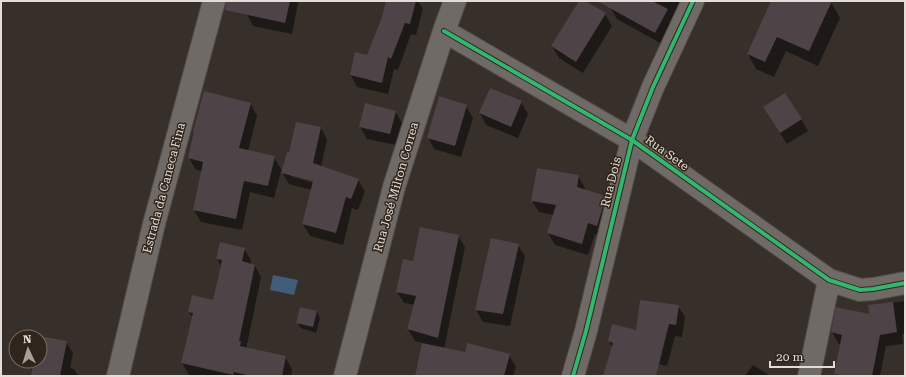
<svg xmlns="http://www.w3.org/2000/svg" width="906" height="377" font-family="'Roboto Serif',serif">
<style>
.water{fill:#415d79}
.shadow{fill:#0007;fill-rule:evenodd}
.building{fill:#4e4448}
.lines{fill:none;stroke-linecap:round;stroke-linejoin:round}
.minor-casing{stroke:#514b46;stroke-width:24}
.minor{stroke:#706a66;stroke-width:22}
.cycleway-casing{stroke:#31251b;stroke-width:6}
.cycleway{stroke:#33b770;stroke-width:4}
.labels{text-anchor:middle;stroke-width:3;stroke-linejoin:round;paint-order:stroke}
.street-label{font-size:12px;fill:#e4dcd6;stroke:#31251b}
</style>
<rect width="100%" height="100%" fill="#362f2a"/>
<path class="water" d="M 273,275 L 298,280 L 294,295 L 270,290 Z"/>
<path class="shadow" d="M 250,1 L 296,1 L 298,3 L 292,34 L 253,26 L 247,14 Z
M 387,1 L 418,1 L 423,9 L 416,35 L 411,34 L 398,70 L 394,69 L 388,94 L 357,87 L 351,75 L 368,56 L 383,18 Z
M 580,1 L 583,1 L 605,14 L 612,26 L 583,73 L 559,58 L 552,46 Z
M 613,1 L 681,1 L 662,44 L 617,19 L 610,7 Z
M 772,1 L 828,1 L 831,2 L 840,18 L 818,66 L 786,51 L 774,77 L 756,69 L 748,54 Z
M 521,102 L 528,114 L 518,138 L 486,125 L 480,113 Z
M 251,104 L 257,116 L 248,151 L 274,157 L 282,171 L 290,153 L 321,128 L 327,140 L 321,167 L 358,180 L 365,191 L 358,210 L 352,208 L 343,245 L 310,236 L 303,224 L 312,190 L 289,184 L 281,171 L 274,198 L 250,192 L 242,230 L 201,222 L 194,210 L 202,171 L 196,170 L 189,158 ZM 290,174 L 318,182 L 318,184 L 290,176 Z
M 466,106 L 473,118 L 461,157 L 434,149 L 428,137 Z
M 764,108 L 801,119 L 808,131 L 787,144 Z
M 395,111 L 402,123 L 396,145 L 367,139 L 360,127 Z
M 578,176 L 585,188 L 585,191 L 605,197 L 612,209 L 604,237 L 595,234 L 588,255 L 555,245 L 548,233 L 554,215 L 539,212 L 532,201 Z
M 458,236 L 465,247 L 444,349 L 466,354 L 509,355 L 516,367 L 513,376 L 416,376 L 423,343 L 415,341 L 408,329 L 415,305 L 404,303 L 397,292 L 414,262 Z
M 518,245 L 525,256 L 510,326 L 483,322 L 476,310 Z
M 244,249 L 251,260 L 250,265 L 255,266 L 261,277 L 246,349 L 285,357 L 292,369 L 291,376 L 195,376 L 189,375 L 182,363 L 193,318 L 189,312 L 213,301 L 221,266 L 217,259 Z
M 905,301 L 905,334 L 902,334 L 903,344 L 886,346 L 880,376 L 836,376 L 835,374 L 841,344 L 839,344 L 832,332 L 870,316 L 869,306 Z
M 678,306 L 685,317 L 682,337 L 675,336 L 667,366 L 658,364 L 654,376 L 604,376 L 613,348 L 609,341 L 637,332 Z
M 301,308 L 317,312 L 320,318 L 316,333 L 301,328 L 297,322 Z
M 40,337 L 66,342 L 73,353 L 70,368 L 74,369 L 78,376 L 32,376 L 35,361 L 40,361 Z
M 753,365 L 770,376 L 745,376 Z"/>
<path class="building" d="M 226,1 L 290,1 L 285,23 L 225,10 Z
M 386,1 L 416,1 L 410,24 L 405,23 L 391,59 L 388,57 L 382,83 L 350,75 L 355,52 L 367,55 L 382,17 Z
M 579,1 L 585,1 L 606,13 L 576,62 L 551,46 Z
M 597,1 L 652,1 L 668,9 L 655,33 Z
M 771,1 L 832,1 L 809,51 L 777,37 L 765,62 L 747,54 Z
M 490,88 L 522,101 L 511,127 L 479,113 Z
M 204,91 L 251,103 L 239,148 L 275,156 L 268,186 L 244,181 L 236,219 L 193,210 L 203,162 L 188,158 L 194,131 L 193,131 Z
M 785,93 L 802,119 L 780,133 L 763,107 Z
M 439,96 L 467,105 L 455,146 L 427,138 Z
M 365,103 L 396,111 L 390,134 L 359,127 Z
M 296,122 L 321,127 L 313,163 L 359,179 L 351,199 L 346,197 L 336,233 L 302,224 L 313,181 L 281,173 L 287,152 L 289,152 Z
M 537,168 L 579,175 L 577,187 L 606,196 L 597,226 L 588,223 L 582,244 L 547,233 L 556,205 L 531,201 Z
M 420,227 L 459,235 L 438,338 L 407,329 L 416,296 L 396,292 L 403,259 L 413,261 Z
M 491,238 L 519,244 L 503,314 L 475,310 Z
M 220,242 L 245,248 L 242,261 L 255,265 L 239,341 L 241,341 L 240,346 L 286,356 L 282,376 L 251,376 L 234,372 L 233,375 L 181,363 L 193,313 L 188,312 L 192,295 L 213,300 L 222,260 L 216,259 Z
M 640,300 L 679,305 L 676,325 L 669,324 L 656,376 L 603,376 L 613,343 L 608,341 L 612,324 L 636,330 Z
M 893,302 L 897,332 L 880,335 L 872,376 L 844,376 L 834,374 L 842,335 L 831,332 L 836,307 L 869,314 L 868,305 Z
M 300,307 L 317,311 L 313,327 L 296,323 Z
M 39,336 L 67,341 L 60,376 L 31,376 L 34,361 L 40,361 L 40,337 L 38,337 Z
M 422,343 L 465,352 L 467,343 L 510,354 L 504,376 L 415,376 Z"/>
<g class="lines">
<g class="minor-casing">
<path id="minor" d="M 444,31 L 632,140 L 829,280 L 860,290 L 873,289 L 905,283
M 118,376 L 154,224 L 214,1
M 345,376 L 394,187 L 444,31 L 455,1
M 573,376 L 586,331 L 632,140 L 653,87 L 693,1
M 809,376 L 829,280"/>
</g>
<use href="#minor" class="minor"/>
<g class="cycleway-casing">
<path id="cycleway" d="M 444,31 L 632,140 L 829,280 L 860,290 L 873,289 L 905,283
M 573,376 L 586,331 L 632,140 L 653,87 L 693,1"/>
</g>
<use href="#cycleway" class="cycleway"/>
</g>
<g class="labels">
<g class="street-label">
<text transform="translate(667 153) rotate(36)" y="4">Rua Sete</text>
<text transform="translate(611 182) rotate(-76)" y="4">Rua Dois</text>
<text transform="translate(396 187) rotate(-74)" y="4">Rua José Milton Correa</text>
<text transform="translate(164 188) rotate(-75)" y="4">Estrada da Caneca Fina</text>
</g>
</g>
<rect width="906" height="377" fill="none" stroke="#e4dcd6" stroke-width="4"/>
<g transform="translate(28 349) rotate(356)"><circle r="19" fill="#31251b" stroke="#796e66"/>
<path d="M0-3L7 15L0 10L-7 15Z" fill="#a79f9a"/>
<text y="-6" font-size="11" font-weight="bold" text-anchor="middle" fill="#e4dcd6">N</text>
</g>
<path d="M770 361v6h64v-6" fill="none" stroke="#e4dcd6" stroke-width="2"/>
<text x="776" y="361" font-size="12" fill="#e4dcd6" stroke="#31251b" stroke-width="3" paint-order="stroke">20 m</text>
</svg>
